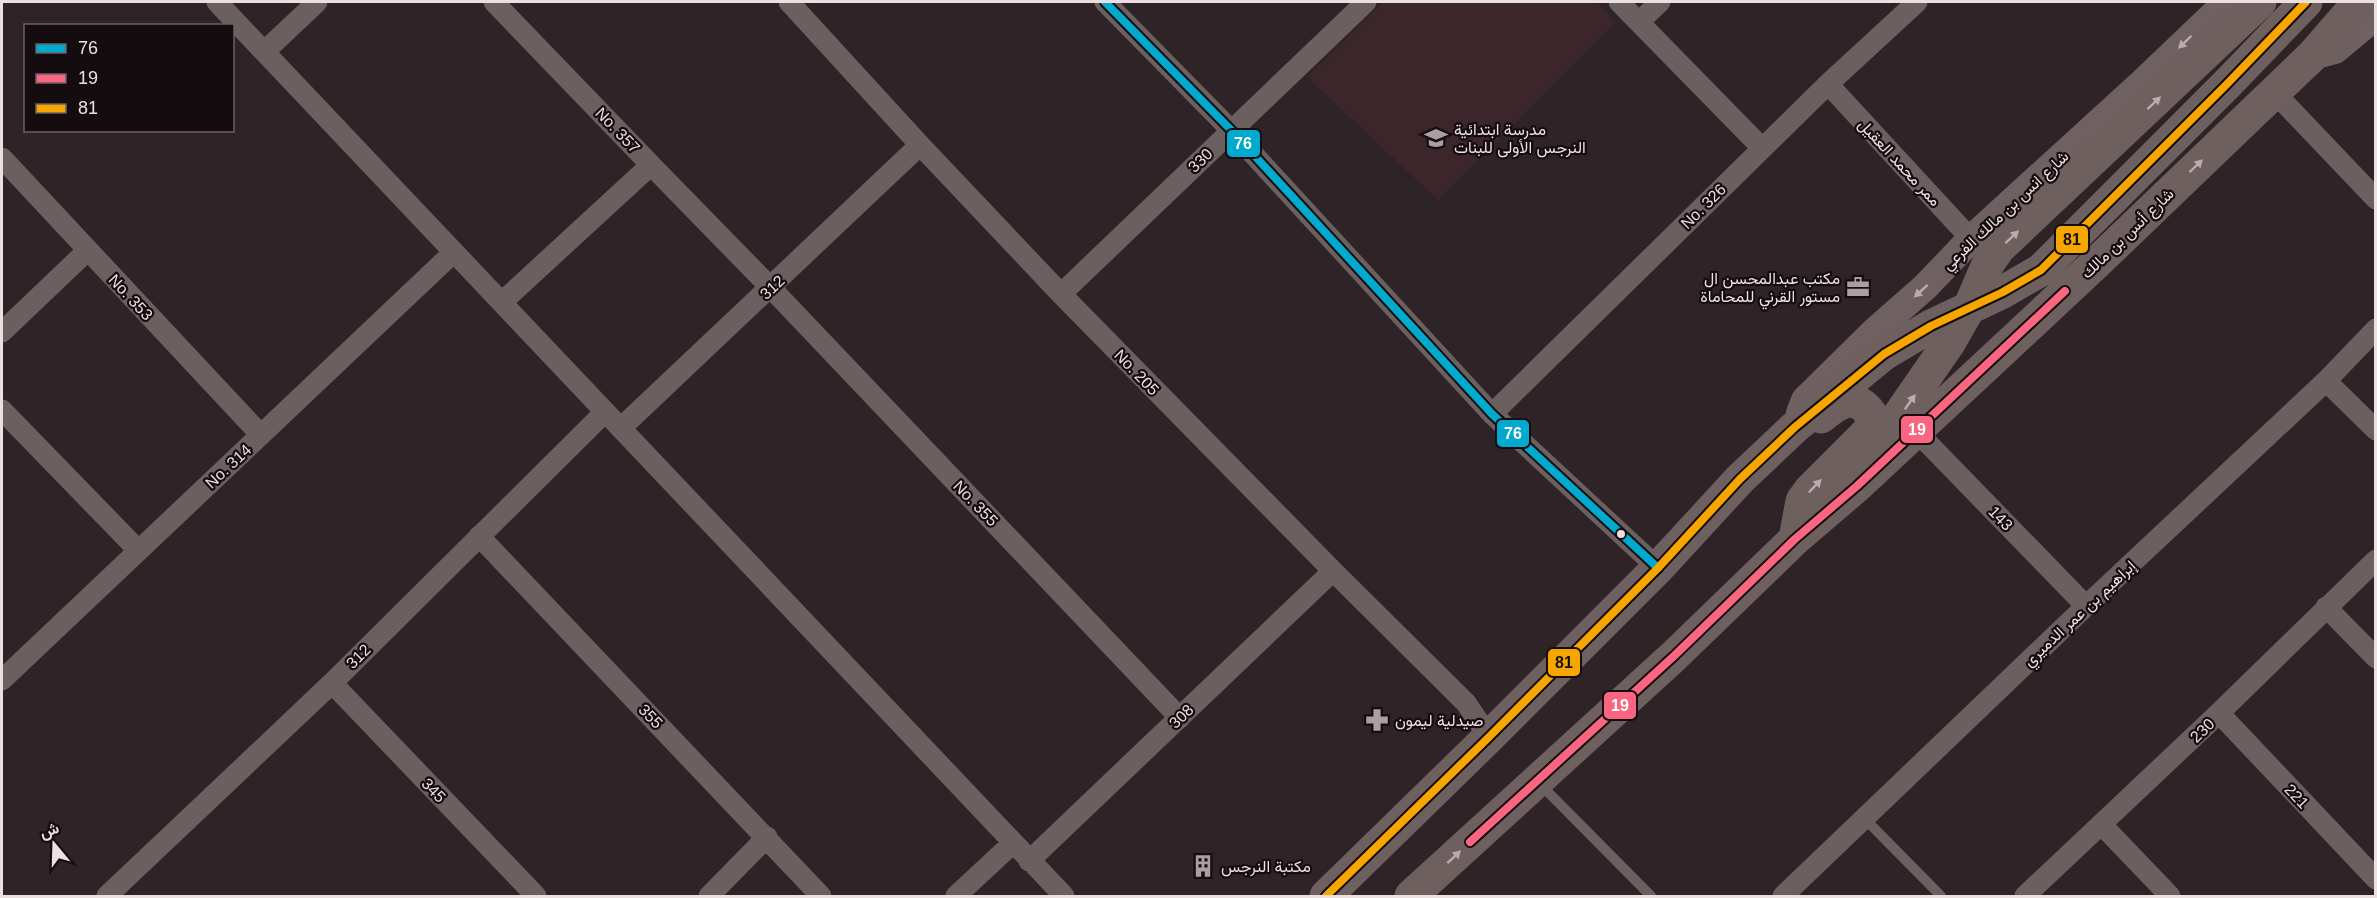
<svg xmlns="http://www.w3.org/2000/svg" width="2377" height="898" font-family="Helvetica,Vazirmatn,sans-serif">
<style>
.built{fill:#3d262b}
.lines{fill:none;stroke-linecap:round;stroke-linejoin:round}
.lane{stroke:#6a605f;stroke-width:10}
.street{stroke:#6a605f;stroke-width:21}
.secondary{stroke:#6f6161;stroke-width:28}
.primary{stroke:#6e605f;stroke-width:33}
.bus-1-casing{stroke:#140c0e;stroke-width:12}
.bus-2-casing{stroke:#140c0e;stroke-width:12}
.bus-3-casing{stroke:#140c0e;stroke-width:12}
.bus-1{stroke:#00a9ce;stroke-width:8}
.bus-2{stroke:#fa6682;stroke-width:8}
.bus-3{stroke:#f7a600;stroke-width:8}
.oneway{fill:#baadae}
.oneway2{fill:#baacae}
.bus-dot{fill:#ecdfe2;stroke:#140c0e;stroke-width:2}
.labels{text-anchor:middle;stroke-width:4.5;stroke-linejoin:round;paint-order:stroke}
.poi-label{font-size:16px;fill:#ecdfe2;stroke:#140c0e;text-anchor:start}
.street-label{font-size:16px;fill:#ecdfe2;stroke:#140c0e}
.line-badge{stroke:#140c0e;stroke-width:2}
.badge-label{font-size:16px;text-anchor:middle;font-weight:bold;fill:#fff}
.pale-badge-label{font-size:16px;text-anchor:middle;font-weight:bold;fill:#111}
</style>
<rect width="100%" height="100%" fill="#2e2427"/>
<path class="built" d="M 1383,2 L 1596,2 L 1616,22 L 1438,200 L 1307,77 Z"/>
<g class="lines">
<path class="lane" d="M 1539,783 L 1651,896
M 1864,818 L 1941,896"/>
<path class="street" d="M 217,2 L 1064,896
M 494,2 L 651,165 L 502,302
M 789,2 L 920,145 L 1061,294 L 1333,571 L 1466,703 L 1489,737
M 1105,2 L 1231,130 L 1492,414 L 1658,568
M 1619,2 L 1762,148
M 1639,22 L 1660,2
M 265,51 L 317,2
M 1828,84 L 1971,239
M 2274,92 L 2376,199
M 2,158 L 261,435
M 651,165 L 771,288 L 1180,718
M 1061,294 L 1366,2
M 2,332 L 87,251
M 2326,381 L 2376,430
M 2,410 L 138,550
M 1492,414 L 1828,84 L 1917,2
M 622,427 L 920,145
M 1916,431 L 2086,606
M 479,536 L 821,896
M 2326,607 L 2376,658
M 2,680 L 454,252
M 332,683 L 536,896
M 2219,713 L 2376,879
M 2102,825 L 2170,896
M 1029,861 L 1333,571
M 107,896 L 332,683 L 605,412
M 709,896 L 767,837
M 956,896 L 1013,843
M 1783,896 L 2086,606 L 2326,381 L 2376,329
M 2025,896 L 2219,713 L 2376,560"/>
<path class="secondary" d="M 2312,56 L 2335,50 L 2376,16
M 1800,413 L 1805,400 L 1875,331 L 1925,287 L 1971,239 L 2142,83 L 2227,2"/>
<path class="primary" d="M 1877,447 L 1949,343 L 1969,308 L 1988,264 L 1999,248 L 2260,2
M 1795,539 L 1802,501 L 1810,490 L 1871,429 L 1871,414 C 1854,391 1838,403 1821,417
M 1326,896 L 1489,737 L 1658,568 L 1740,479 L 1795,427 L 1884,354 L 1931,326 L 2003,292 L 2041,270 L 2227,84 L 2306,2
M 1411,896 L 1674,656 L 1795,539 L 1857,486 L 2094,265 L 2312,56 L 2359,2"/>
<g class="bus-1-casing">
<path id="bus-1" d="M 1105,2 L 1231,130 L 1492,414 L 1658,568"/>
</g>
<g class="bus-2-casing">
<path id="bus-2" d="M 1470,842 L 1674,656 L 1795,539 L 1857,486 L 2065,291"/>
</g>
<g class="bus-3-casing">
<path id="bus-3" d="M 1326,896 L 1489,737 L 1658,568 L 1740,479 L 1795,427 L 1884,354 L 1931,326 L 2003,292 L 2041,270 L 2227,84 L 2306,2"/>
</g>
<use href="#bus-1" class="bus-1"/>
<use href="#bus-2" class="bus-2"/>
<use href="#bus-3" class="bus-3"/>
</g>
<defs><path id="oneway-solid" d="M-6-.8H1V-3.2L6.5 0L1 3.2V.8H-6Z" transform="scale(1.5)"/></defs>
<g class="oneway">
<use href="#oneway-solid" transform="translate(2185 42) rotate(136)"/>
<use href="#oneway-solid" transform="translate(1921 291) rotate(138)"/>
</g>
<g class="oneway2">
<use href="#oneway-solid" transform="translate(2154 103) rotate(-43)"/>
<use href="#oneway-solid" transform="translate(2196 166) rotate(-44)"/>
<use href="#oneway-solid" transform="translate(2012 237) rotate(-43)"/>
<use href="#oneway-solid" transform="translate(1910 402) rotate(-55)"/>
<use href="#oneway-solid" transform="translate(1815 486) rotate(-46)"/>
<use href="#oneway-solid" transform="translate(1454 857) rotate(-43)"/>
</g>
<defs>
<g id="school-bare" transform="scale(1.8)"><path d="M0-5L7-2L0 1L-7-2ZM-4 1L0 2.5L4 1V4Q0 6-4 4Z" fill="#aa9ea1" stroke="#140c0e" stroke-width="2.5" paint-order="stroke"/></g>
<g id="office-bare" transform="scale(1.8)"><path d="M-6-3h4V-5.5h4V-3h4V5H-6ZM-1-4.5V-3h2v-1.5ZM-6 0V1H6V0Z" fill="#aa9ea1" stroke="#140c0e" stroke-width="2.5" paint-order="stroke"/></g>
<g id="pharmacy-bare" transform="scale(1.8)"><path d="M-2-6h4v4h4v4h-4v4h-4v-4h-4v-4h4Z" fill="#aa9ea1" stroke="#140c0e" stroke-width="2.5" paint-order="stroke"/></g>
<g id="building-bare" transform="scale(1.8)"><path d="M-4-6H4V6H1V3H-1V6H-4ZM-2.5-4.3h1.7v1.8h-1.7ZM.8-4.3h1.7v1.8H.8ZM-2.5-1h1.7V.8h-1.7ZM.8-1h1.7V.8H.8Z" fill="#aa9ea1" stroke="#140c0e" stroke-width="2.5" paint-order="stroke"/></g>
</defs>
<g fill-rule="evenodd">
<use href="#school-bare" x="1436" y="138"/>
<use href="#office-bare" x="1858" y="287"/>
<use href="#pharmacy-bare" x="1377" y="720"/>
<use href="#building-bare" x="1203" y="866"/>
</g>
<circle class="bus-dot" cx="1621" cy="534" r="5"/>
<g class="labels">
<g class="poi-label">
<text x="1454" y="135">مدرسة ابتدائية<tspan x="1454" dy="18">النرجس الأولى للبنات</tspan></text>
<text x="1840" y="284" text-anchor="end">مكتب عبدالمحسن ال<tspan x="1840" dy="18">مستور القرني للمحاماة</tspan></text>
<text x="1395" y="726">صيدلية ليمون</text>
<text x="1221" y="872">مكتبة النرجس</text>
</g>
<g class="street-label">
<text transform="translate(618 130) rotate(46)" y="6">No. 357</text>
<text transform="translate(1200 160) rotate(-44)" y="6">330</text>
<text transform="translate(1900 162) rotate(47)" y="6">ممر محمد العقيل</text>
<text transform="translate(1703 206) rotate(-45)" y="6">No. 326</text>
<text transform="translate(2005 210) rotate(-43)" y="6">شارع انس بن مالك الفرعي</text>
<text transform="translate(2127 233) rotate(-44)" y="6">شارع أنس بن مالك</text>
<text transform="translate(772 287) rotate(-43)" y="6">312</text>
<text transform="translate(131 297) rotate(47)" y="6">No. 353</text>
<text transform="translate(1137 372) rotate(46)" y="6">No. 205</text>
<text transform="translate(228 466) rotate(-43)" y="6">No. 314</text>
<text transform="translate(976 503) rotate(46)" y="6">No. 355</text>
<text transform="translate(2001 518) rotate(46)" y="6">143</text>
<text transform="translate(2079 613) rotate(-43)" y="6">إبراهيم بن عمر الدميري</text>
<text transform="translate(358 656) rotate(-45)" y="6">312</text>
<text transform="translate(651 716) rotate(46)" y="6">355</text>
<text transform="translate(1181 716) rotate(-44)" y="6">308</text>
<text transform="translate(2202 730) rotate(-44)" y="6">230</text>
<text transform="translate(434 790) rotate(46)" y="6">345</text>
<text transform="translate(2297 796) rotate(47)" y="6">221</text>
</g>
</g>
<g class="line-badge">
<rect x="1226" y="129" width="35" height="29" rx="6" fill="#00a9ce"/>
<rect x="2055" y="225" width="34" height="29" rx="6" fill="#f7a600"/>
<rect x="1900" y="415" width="34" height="29" rx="6" fill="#fa6682"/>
<rect x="1496" y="419" width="34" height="29" rx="6" fill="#00a9ce"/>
<rect x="1547" y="648" width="34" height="29" rx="6" fill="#f7a600"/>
<rect x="1603" y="691" width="34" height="29" rx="6" fill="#fa6682"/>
</g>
<g class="badge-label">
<text x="1243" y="149">76</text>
<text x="1917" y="435">19</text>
<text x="1513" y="439">76</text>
<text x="1620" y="711">19</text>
</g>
<g class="pale-badge-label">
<text x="2072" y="245">81</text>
<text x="1564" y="668">81</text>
</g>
<rect width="2377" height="898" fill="none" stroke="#ecdfe2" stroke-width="6"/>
<rect x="24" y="24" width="210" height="108" fill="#140c0e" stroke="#6a6063" stroke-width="1.5"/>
<rect x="36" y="44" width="30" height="9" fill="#00a9ce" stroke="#6a6063" stroke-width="1.5"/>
<text x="78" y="54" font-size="18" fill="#ecdfe2">76</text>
<rect x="36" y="74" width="30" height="9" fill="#fa6682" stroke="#6a6063" stroke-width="1.5"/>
<text x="78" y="84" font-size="18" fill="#ecdfe2">19</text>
<rect x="36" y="104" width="30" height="9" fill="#f7a600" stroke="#6a6063" stroke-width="1.5"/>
<text x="78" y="114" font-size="18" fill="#ecdfe2">81</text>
<g transform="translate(54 844) rotate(341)" stroke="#140c0e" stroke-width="4.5" paint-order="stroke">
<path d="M0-4.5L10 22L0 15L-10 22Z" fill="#ecdfe2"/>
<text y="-9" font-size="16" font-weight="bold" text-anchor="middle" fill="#ecdfe2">ش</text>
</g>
</svg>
